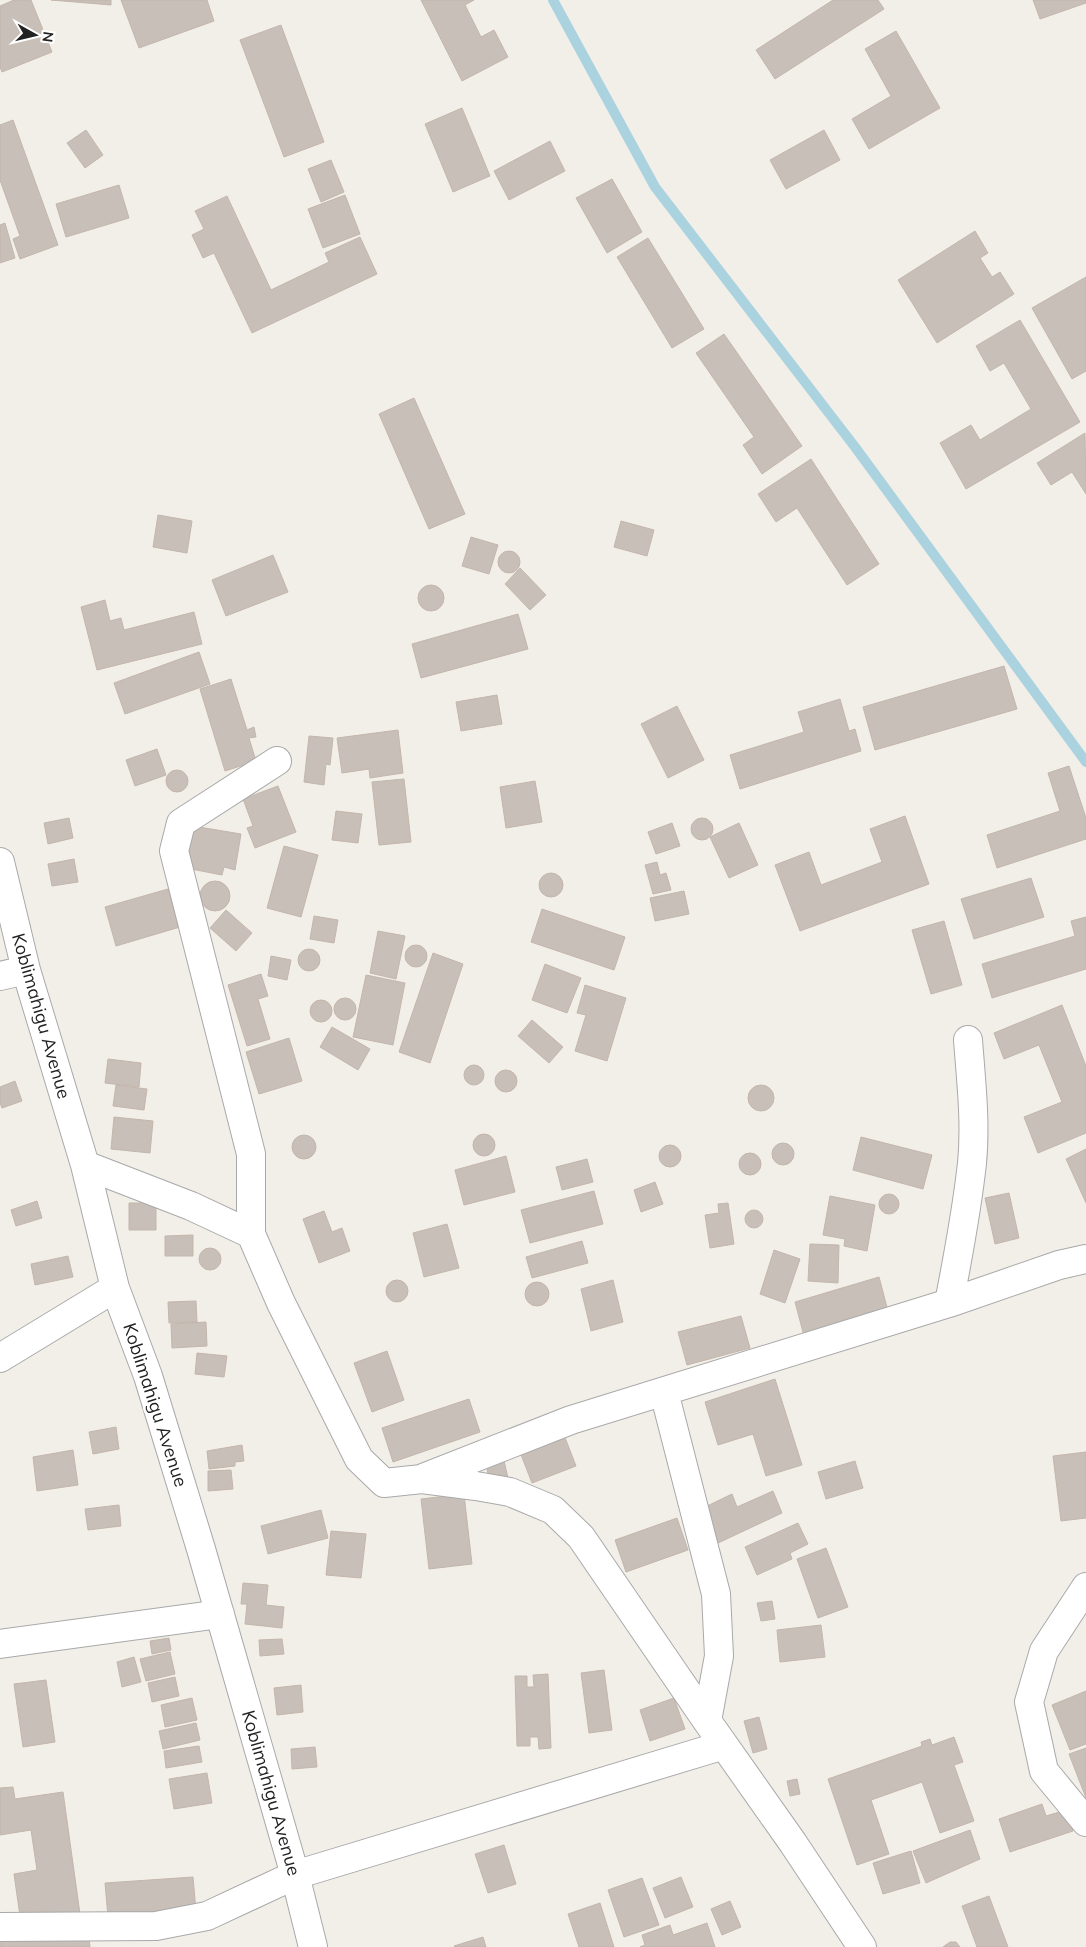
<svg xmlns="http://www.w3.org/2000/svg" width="1086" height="1947" font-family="Mulish,sans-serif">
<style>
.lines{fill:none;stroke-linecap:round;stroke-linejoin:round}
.stream{stroke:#aad3df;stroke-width:10}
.building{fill:#c7bfb8;stroke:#c4b6ab}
.minor-casing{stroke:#a9a9a9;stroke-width:30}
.minor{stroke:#fff;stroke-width:28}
.labels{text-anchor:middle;stroke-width:5;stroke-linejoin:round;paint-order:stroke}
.street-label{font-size:18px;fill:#222;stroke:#fff}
</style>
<rect width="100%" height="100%" fill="#f2efe9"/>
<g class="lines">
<path class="stream" d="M 553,0 L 655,187 L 855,447 L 1086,762"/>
</g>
<path class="building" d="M 14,0 L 31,0 L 52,52 L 2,72 L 0,67 L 0,6 Z
M 51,0 L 111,0 L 111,5 Z
M 121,0 L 207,0 L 214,21 L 139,48 Z
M 421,0 L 474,0 L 465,5 L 481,37 L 494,30 L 508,57 L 462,81 Z
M 833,0 L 878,0 L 884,9 L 775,79 L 756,50 Z
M 1033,0 L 1086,0 L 1086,3 L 1040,19 Z
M 281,25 L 324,142 L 284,157 L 240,40 Z
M 896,31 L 940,108 L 869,149 L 852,119 L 891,96 L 865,49 Z
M 462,108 L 490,176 L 453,192 L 425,124 Z
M 13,120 L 58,245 L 20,259 L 13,239 L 20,236 L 0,180 L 0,125 Z
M 86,130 L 103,155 L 85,168 L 67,143 Z
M 824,130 L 840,160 L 786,189 L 770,160 Z
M 550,141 L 565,171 L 509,200 L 494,171 Z
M 331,160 L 344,192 L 321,202 L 308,169 Z
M 612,179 L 642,232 L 607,253 L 576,198 Z
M 119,185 L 129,218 L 66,237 L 56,204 Z
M 345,195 L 360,234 L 323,248 L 308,209 Z
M 227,196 L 271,290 L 329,262 L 325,253 L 360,237 L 377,274 L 252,333 L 214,253 L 203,258 L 192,235 L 204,229 L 195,211 Z
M 5,223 L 15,258 L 0,263 L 0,225 Z
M 975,231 L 988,253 L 980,258 L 992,277 L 1000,272 L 1014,294 L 937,343 L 898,280 Z
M 648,238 L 704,329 L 672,348 L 617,257 Z
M 1086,277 L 1086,371 L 1072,379 L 1032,308 Z
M 1020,320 L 1080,422 L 966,489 L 940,443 L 971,425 L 980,440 L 1031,409 L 1004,363 L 990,371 L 976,346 Z
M 724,334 L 802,446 L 762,474 L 743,445 L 754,437 L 696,353 Z
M 414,398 L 465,514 L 429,529 L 379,414 Z
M 1085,433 L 1086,494 L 1072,472 L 1051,485 L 1037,463 Z
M 811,459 L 879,564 L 847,585 L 797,508 L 776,522 L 758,494 Z
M 158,515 L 192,521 L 187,553 L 153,547 Z
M 621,521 L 654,530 L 647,556 L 614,547 Z
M 471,537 L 498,545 L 489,574 L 462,566 Z
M498 562a11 11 0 1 1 22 0a11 11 0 1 1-22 0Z
M 273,555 L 288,592 L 226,616 L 212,580 Z
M 520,568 L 546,595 L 530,610 L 505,584 Z
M418 598a13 13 0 1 1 26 0a13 13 0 1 1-26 0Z
M 105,600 L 110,621 L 121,618 L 124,630 L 194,612 L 202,644 L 97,670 L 81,607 Z
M 518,614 L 528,649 L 421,678 L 412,644 Z
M 199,652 L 210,684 L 125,714 L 114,683 Z
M 1004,666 L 1017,709 L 875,750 L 863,707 Z
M 231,679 L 247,730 L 254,727 L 256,737 L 249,738 L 256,761 L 225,771 L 200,689 Z
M 497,695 L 502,724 L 461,731 L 456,702 Z
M 840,699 L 849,731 L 855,729 L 861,751 L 740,789 L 730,755 L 804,732 L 798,712 Z
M 677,706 L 704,760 L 668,778 L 641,724 Z
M 398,730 L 403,773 L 370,778 L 369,769 L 342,773 L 337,738 Z
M 309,736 L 333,738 L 330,765 L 326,764 L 324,785 L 304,782 Z
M 157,749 L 166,775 L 135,786 L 126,760 Z
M 1069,766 L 1086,818 L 1086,839 L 997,868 L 987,835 L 1060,811 L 1048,773 Z
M166 781a11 11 0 1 1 22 0a11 11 0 1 1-22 0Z
M 404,779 L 411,842 L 379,845 L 372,782 Z
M 535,781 L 542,822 L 506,828 L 500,787 Z
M 278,786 L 296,832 L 255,848 L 247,828 L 253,826 L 243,799 Z
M 336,811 L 362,814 L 358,843 L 332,840 Z
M 905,816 L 929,884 L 800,931 L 775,865 L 809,852 L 821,885 L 882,862 L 870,829 Z
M 69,818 L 73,838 L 48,844 L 44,823 Z
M691 829a11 11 0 1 1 22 0a11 11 0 1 1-22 0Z
M 672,823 L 680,846 L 656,854 L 648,832 Z
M 739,823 L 758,865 L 729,878 L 710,837 Z
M 193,826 L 241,834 L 235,870 L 224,867 L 222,875 L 186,868 Z
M 284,846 L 318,855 L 301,917 L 267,908 Z
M 74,859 L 78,882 L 52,886 L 48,864 Z
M 657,862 L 660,875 L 666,873 L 671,890 L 653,894 L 645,865 Z
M539 885a12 12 0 1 1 24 0a12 12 0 1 1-24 0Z
M 1031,878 L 1044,917 L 974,939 L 961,899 Z
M200 896a15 15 0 1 1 30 0a15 15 0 1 1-30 0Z
M 168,889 L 180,927 L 116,946 L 105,907 Z
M 684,891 L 689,914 L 655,921 L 650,898 Z
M 542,909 L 625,937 L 614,970 L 531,942 Z
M 226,910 L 252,933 L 236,951 L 210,928 Z
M 314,916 L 338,920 L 334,943 L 310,939 Z
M 1086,917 L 1086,969 L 992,998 L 982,964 L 1075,936 L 1071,921 Z
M 944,921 L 962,985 L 931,994 L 912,930 Z
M 378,931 L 405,936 L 396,979 L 370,973 Z
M405 956a11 11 0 1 1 22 0a11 11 0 1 1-22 0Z
M298 960a11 11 0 1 1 22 0a11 11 0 1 1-22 0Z
M 433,953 L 463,964 L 430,1063 L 399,1052 Z
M 271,956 L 291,960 L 287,980 L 268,976 Z
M 545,964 L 581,978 L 567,1013 L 532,1000 Z
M 261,974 L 268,996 L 258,999 L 270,1039 L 247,1046 L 228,985 Z
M 366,975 L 405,983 L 393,1045 L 353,1037 Z
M 585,985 L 626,998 L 607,1061 L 575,1051 L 586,1015 L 577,1013 Z
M334 1009a11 11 0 1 1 22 0a11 11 0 1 1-22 0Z
M310 1011a11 11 0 1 1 22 0a11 11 0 1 1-22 0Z
M 1062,1005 L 1086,1066 L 1086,1133 L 1038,1153 L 1024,1117 L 1062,1102 L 1039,1045 L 1004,1059 L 994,1033 Z
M 532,1020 L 563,1047 L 549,1063 L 518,1036 Z
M 332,1027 L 370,1049 L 358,1070 L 320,1047 Z
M 289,1038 L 302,1081 L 259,1094 L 246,1052 Z
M 108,1059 L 141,1063 L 139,1087 L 105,1083 Z
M464 1075a10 10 0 1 1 20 0a10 10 0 1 1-20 0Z
M495 1081a11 11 0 1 1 22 0a11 11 0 1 1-22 0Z
M 15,1081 L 22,1101 L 2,1108 L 0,1103 L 0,1087 Z
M 116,1085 L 147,1089 L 144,1110 L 113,1106 Z
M748 1098a13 13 0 1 1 26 0a13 13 0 1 1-26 0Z
M 114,1117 L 153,1121 L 150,1153 L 111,1149 Z
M473 1145a11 11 0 1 1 22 0a11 11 0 1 1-22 0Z
M292 1147a12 12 0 1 1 24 0a12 12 0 1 1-24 0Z
M 861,1137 L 932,1155 L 923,1189 L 853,1170 Z
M772 1154a11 11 0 1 1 22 0a11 11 0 1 1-22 0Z
M659 1156a11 11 0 1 1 22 0a11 11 0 1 1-22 0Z
M 1086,1149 L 1086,1203 L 1066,1159 Z
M739 1164a11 11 0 1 1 22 0a11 11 0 1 1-22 0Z
M 506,1156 L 515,1192 L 464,1205 L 455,1170 Z
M 587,1159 L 593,1182 L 562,1190 L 556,1167 Z
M 655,1182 L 663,1204 L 641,1212 L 634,1190 Z
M 594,1191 L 603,1224 L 530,1243 L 521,1210 Z
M 1009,1193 L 1019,1238 L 995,1244 L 985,1198 Z
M879 1204a10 10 0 1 1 20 0a10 10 0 1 1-20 0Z
M 830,1196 L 875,1205 L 867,1251 L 844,1246 L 845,1239 L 823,1235 Z
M 37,1201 L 42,1218 L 16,1226 L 11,1210 Z
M 129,1203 L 156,1203 L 156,1230 L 129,1230 Z
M 728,1203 L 734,1244 L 710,1248 L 705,1215 L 719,1213 L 718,1204 Z
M745 1219a9 9 0 1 1 18 0a9 9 0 1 1-18 0Z
M 324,1211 L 332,1232 L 342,1228 L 350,1251 L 319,1263 L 303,1219 Z
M 447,1224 L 459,1268 L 424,1277 L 413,1233 Z
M 193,1235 L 193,1256 L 165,1256 L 165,1236 Z
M 582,1241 L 588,1263 L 532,1278 L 526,1257 Z
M 810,1244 L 839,1245 L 838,1283 L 808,1281 Z
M199 1259a11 11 0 1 1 22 0a11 11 0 1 1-22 0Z
M 774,1250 L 800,1259 L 785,1303 L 760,1294 Z
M 68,1256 L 73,1277 L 35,1285 L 31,1264 Z
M 879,1277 L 888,1311 L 804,1336 L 795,1302 Z
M 613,1280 L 623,1322 L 591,1331 L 581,1289 Z
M386 1291a11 11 0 1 1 22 0a11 11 0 1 1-22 0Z
M525 1294a12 12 0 1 1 24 0a12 12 0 1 1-24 0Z
M 196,1301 L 197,1322 L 169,1323 L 168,1302 Z
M 741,1316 L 750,1348 L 687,1365 L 678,1332 Z
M 206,1322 L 207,1346 L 172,1348 L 171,1324 Z
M 387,1351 L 404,1400 L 372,1412 L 354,1363 Z
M 197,1353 L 227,1356 L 224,1377 L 195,1374 Z
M 775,1379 L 802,1465 L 766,1476 L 753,1434 L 718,1445 L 705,1402 Z
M 469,1399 L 480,1432 L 393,1462 L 382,1428 Z
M 116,1427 L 119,1449 L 93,1454 L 89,1432 Z
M 564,1435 L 576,1466 L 532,1483 L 520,1452 Z
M 242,1445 L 244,1461 L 235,1462 L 235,1466 L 209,1469 L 207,1451 Z
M 73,1450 L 78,1485 L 37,1491 L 33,1457 Z
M 1086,1452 L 1086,1518 L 1061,1521 L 1053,1456 Z
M 504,1461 L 508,1478 L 490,1482 L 486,1465 Z
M 855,1461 L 863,1488 L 826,1499 L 818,1472 Z
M 231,1470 L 233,1489 L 208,1491 L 208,1471 Z
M 773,1491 L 782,1513 L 716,1544 L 701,1509 L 732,1494 L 737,1507 Z
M 464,1494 L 472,1564 L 429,1569 L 421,1499 Z
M 119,1505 L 121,1526 L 88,1530 L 85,1509 Z
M 321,1510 L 328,1538 L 268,1554 L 261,1526 Z
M 677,1518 L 688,1550 L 626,1572 L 615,1540 Z
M 798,1523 L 808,1544 L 790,1553 L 792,1559 L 757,1575 L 745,1547 Z
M 331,1531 L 366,1534 L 361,1578 L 326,1575 Z
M 826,1548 L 848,1607 L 818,1618 L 797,1559 Z
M 243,1583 L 268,1585 L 266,1605 L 284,1607 L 282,1628 L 245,1624 L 247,1604 L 241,1604 Z
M 772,1601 L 775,1619 L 761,1621 L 757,1603 Z
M 821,1625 L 825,1657 L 780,1662 L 777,1630 Z
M 169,1638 L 171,1650 L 152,1654 L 150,1641 Z
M 282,1639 L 284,1654 L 260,1656 L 259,1640 Z
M 170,1652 L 175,1674 L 146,1681 L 140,1659 Z
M 134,1657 L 141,1682 L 122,1687 L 117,1662 Z
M 604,1670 L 612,1730 L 589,1733 L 581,1673 Z
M 548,1674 L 551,1748 L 539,1749 L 538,1737 L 530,1737 L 530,1746 L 517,1746 L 515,1676 L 527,1676 L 527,1687 L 534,1687 L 533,1675 Z
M 175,1677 L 179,1696 L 152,1702 L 148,1683 Z
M 46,1680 L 55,1742 L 23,1747 L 14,1684 Z
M 301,1685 L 303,1712 L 277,1715 L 274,1688 Z
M 1086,1691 L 1086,1744 L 1070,1750 L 1052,1705 Z
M 192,1698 L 197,1720 L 165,1727 L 161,1705 Z
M 674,1698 L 685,1729 L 650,1741 L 640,1710 Z
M 759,1717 L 767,1749 L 753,1753 L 744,1721 Z
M 196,1723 L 200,1740 L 163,1749 L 159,1731 Z
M 954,1737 L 963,1762 L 954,1765 L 974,1821 L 940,1833 L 922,1782 L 871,1800 L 889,1854 L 857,1865 L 828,1779 L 922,1746 L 921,1742 L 930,1739 L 932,1745 Z
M 199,1746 L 202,1762 L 166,1768 L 164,1751 Z
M 315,1747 L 317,1767 L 292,1769 L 291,1749 Z
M 1086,1748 L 1086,1798 L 1069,1754 Z
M 207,1773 L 212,1803 L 174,1809 L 169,1779 Z
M 797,1779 L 800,1794 L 790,1796 L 787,1781 Z
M 13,1787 L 15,1799 L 63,1792 L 80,1914 L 21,1923 L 14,1874 L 37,1870 L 31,1830 L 0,1835 L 0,1788 Z
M 1042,1804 L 1046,1816 L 1066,1810 L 1073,1831 L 1010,1852 L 999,1819 Z
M 970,1830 L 980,1859 L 926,1883 L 913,1851 Z
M 504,1845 L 516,1884 L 488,1893 L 475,1854 Z
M 911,1851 L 920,1883 L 883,1894 L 873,1863 Z
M 193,1877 L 196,1911 L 108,1917 L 105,1883 Z
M 681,1877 L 693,1907 L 665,1918 L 653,1888 Z
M 642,1878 L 659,1925 L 624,1937 L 608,1890 Z
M 989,1896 L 1008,1947 L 977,1947 L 962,1906 Z
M 730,1901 L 741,1927 L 722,1935 L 711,1909 Z
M 600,1903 L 614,1947 L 579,1947 L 568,1914 Z
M 707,1923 L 715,1947 L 640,1947 L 645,1945 L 642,1935 L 670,1925 L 673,1935 Z
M 89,1935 L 90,1947 L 0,1947 L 0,1941 Z
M 483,1937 L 486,1947 L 455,1947 L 454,1946 Z
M 950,1942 L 956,1942 L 960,1947 L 943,1947 Z"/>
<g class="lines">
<g class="minor-casing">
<path id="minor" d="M 277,761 L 181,823 L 174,851 L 251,1154 L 251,1234 L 281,1303 L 359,1459 L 384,1483 L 422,1479 L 476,1486 L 510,1492 L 553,1510 L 581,1537 L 707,1721 L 793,1843 L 862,1947
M 0,862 L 26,970 L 85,1165 L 115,1288 L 148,1376 L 201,1549 L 295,1875 L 313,1947
M 0,976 L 26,970
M 85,1165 L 191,1206 L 251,1234
M 949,1303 C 958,1257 967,1209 972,1163 C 976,1123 971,1080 968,1040
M 0,1358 L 115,1288
M 664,1392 L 716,1594 L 719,1656 L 707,1721
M 423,1478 L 571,1420 L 949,1303 L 1059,1265 L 1086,1259
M 1086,1587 L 1044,1651 L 1029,1702 L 1044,1771 L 1086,1822
M 0,1644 L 220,1614
M 0,1927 L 156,1926 L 207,1916 L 295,1875 L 724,1745"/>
</g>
<use href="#minor" class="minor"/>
</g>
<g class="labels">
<g class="street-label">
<text transform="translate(41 1016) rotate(74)" y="6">Koblimahigu Avenue</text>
<text transform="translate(155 1405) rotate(72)" y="6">Koblimahigu Avenue</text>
<text transform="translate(271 1793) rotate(74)" y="6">Koblimahigu Avenue</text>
</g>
</g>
<g transform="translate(35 35) rotate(98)" stroke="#ffffff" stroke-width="4" paint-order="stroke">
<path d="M0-4L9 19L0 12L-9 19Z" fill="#222222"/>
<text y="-8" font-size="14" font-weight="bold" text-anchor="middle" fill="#222222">N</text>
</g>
</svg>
